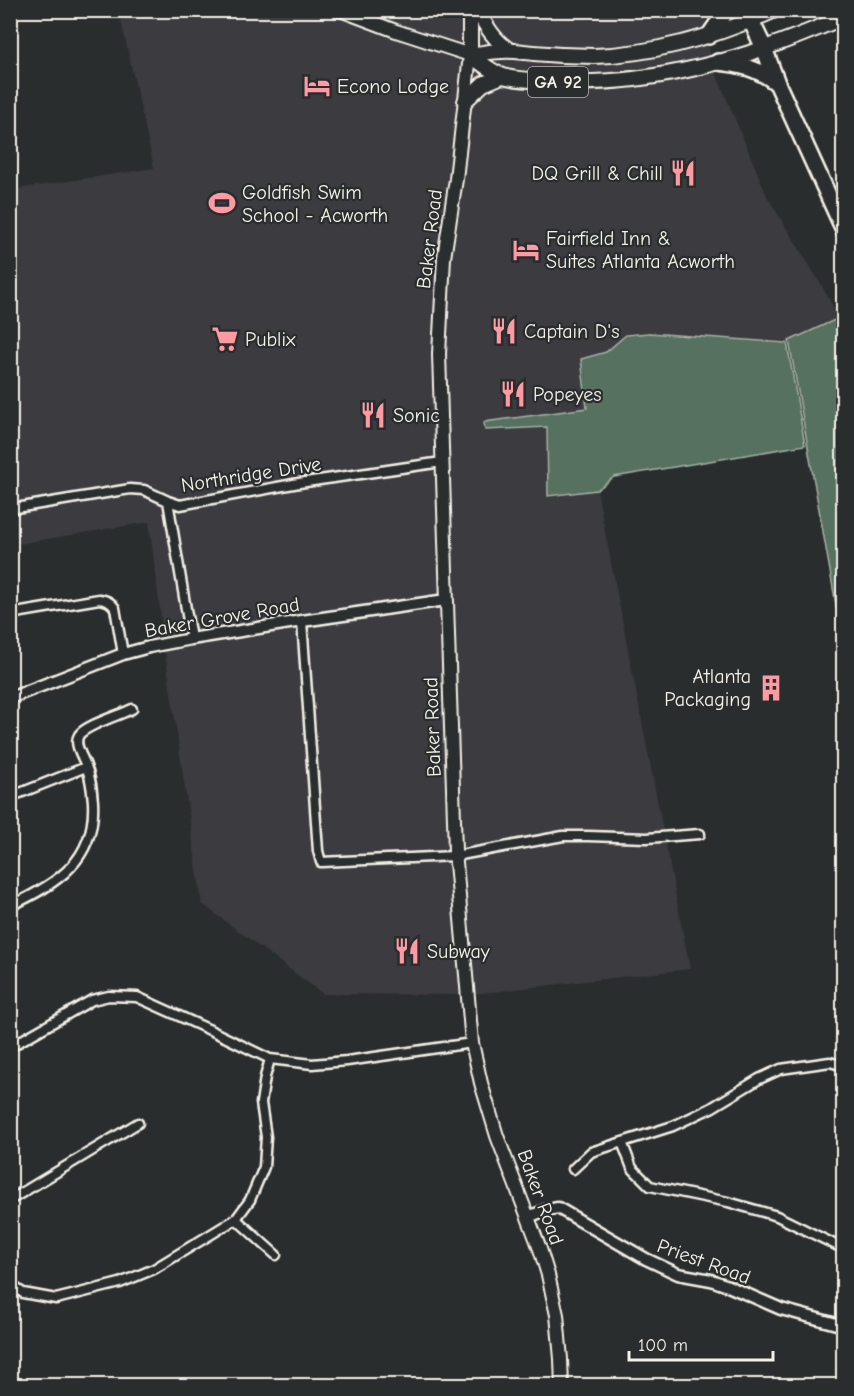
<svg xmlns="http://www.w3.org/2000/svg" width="854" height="1396" font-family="'Comic Neue',sans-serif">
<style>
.built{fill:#3b3b41}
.green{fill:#57715f;stroke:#a6b1a4;stroke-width:1.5}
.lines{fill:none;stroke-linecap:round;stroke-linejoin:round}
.minor-casing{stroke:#f4f1e8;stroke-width:13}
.tertiary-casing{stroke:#f4f1e8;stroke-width:15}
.secondary-casing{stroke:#f4f1e8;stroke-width:16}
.primary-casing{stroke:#f4f1e8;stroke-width:18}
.motorway-casing{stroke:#f4f1e8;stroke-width:20}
.minor{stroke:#2a2d2e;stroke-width:8}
.tertiary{stroke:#2a2d2e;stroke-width:10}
.secondary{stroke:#2a2d2e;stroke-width:12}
.primary{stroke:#2a2d2e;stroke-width:14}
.motorway{stroke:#2a2d2e;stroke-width:15}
.labels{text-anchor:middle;stroke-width:4.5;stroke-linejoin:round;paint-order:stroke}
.shield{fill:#2a2d2e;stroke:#b7b6b0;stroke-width:1.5}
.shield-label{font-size:18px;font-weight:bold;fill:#f4f1e8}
.poi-label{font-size:20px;fill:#f4f1e8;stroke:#2a2d2e;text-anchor:start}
.street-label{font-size:20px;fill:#f4f1e8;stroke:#2a2d2e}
</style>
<rect width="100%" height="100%" fill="#2a2d2e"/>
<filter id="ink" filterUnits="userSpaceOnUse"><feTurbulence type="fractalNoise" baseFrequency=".0167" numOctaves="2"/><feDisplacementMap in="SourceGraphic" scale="12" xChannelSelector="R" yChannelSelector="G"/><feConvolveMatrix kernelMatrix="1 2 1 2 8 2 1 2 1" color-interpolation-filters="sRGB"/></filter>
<g filter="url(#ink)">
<path class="built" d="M 126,11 L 704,11 L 711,61 L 768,198 L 821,284 L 839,318 L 789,341 L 740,340 L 648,333 L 626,335 L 606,352 L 587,408 L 484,423 L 485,430 L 547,427 L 548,496 L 597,490 L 690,969 L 464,995 L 323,994 L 202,904 L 166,659 L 149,522 L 18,544 L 10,504 L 10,190 L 154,168 L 121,20 Z"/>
<path class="green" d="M 839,318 L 844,327 L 843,644 L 789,341 Z
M 649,333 L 787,343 L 805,445 L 614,477 L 597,490 L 548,496 L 547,427 L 485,430 L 484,422 L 587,408 L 581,359 L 606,352 L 626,335 Z"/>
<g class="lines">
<g class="minor-casing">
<path id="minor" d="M 10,509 L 130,489 L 144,490 L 168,501
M 10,614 L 99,599 C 106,600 110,601 115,608 L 123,654
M 302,621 L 318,851 L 321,862 L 455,856 L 563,836 L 588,836 L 647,838 L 700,834
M 191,639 L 168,501 L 180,505 L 299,483 L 442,462
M 10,797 L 86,767
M 10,906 C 57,884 96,860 93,802 C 92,789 91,778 86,766 C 83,757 73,744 79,735 C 86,725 120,715 132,709
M 10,1047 L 92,1000 L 109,996 L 137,997 L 210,1030 L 270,1059 L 312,1064 L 347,1061 L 472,1043
M 622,1142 L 632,1168 L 650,1186 L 728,1202 L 777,1216 L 844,1249
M 573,1169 L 591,1152 L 673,1126 L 711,1108 L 759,1079 L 781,1069 L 830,1062 L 844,1066
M 10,1200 L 138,1123
M 236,1219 L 276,1255
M 10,1284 L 23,1293 L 56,1299 L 120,1283 L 154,1269 L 236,1219 L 250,1200 L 264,1167 L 266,1137 L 261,1103 L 265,1077 L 270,1059"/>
</g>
<g class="tertiary-casing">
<path id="tertiary" d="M 10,698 L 123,654 L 149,647 L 191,639 L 302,621 L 446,600
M 528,1217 L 546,1210 L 558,1208 L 646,1259 L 678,1274 L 711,1280 L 728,1286 L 781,1309 L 844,1326"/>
</g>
<g class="secondary-casing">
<path id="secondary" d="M 340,10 L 396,31 L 470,55 L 456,179 L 444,258 L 439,354 L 455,851 L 472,1043 L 481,1083 L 497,1136 L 540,1249 L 548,1275 L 557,1315 L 561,1359 L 562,1386"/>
</g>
<g class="primary-casing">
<path id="primary" d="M 477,10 C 486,26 495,42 511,51
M 470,55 C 480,62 490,71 501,75 C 511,80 535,80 546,81 C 649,89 750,58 844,17
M 470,55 C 480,54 491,51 502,51 C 512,50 523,52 534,53 C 554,55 574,56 594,56 C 657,54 717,36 775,10
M 470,55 L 470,10
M 465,101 L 483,84 L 502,76"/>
</g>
<g class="motorway-casing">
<path id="motorway" d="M 746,10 L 764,48 L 777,83 L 844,230
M 709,36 L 727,10
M 718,62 C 741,64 759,69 777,83"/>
</g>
<use href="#minor" class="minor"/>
<use href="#tertiary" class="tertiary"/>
<use href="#secondary" class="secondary"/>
<use href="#primary" class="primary"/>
<use href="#motorway" class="motorway"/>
</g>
</g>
<defs>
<g id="hotel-bare" transform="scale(2.07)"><path d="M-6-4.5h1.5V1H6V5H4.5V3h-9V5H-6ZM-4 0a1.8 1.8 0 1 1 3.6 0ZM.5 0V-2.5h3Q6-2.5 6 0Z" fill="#ff9aa2" stroke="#2a2d2e" stroke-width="2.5" paint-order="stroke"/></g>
<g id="restaurant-bare" transform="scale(2.07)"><path d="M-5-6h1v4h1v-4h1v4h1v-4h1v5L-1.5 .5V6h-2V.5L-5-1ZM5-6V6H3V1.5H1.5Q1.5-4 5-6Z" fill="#ff9aa2" stroke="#2a2d2e" stroke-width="2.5" paint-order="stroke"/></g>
<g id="stadium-bare" transform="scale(2.07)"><path d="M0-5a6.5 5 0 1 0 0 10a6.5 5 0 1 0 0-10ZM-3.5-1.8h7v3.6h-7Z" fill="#ff9aa2" stroke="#2a2d2e" stroke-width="2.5" paint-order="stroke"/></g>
<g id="supermarket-bare" transform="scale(2.07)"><path d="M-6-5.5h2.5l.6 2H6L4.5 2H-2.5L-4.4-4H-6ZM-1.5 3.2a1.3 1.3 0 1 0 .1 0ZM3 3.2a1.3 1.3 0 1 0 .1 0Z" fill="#ff9aa2" stroke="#2a2d2e" stroke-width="2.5" paint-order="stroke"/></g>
<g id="building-bare" transform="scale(2.07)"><path d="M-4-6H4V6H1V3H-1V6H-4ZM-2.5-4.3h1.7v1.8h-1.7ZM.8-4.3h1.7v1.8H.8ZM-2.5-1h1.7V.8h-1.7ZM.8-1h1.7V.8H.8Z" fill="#ff9aa2" stroke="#2a2d2e" stroke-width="2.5" paint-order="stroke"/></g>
</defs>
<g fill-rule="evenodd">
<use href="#hotel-bare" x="317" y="86"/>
<use href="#restaurant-bare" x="683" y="173"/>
<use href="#stadium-bare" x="222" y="203"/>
<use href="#hotel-bare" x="526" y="250"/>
<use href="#restaurant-bare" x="504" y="331"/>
<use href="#supermarket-bare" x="225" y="339"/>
<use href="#restaurant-bare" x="513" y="394"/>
<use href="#restaurant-bare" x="373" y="415"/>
<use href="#building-bare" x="771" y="688"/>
<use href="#restaurant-bare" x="407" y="951"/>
</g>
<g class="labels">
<rect class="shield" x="528" y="67" width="60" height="30" rx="4.5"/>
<g class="shield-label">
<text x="558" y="88">GA 92</text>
</g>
<g class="poi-label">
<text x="337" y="93">Econo Lodge</text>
<text x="663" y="180" text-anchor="end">DQ Grill &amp; Chill</text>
<text x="242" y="199">Goldfish Swim<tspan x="242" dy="23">School - Acworth</tspan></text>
<text x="546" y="245">Fairfield Inn &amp;<tspan x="546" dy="23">Suites Atlanta Acworth</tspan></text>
<text x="524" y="338">Captain D's</text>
<text x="245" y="346">Publix</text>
<text x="533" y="401">Popeyes</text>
<text x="393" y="422">Sonic</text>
<text x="751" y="683" text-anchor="end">Atlanta<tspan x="751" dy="23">Packaging</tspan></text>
<text x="427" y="958">Subway</text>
</g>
<g class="street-label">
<text transform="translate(429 239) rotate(-83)" y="7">Baker Road</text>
<text transform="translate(251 474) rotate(-9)" y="7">Northridge Drive</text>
<text transform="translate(222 617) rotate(-10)" y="7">Baker Grove Road</text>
<text transform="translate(432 727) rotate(-92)" y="7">Baker Road</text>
<text transform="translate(541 1197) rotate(70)" y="7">Baker Road</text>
<text transform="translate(704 1261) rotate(20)" y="7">Priest Road</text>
</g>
</g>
<rect width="854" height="1396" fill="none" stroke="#2a2d2e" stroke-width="36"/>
<rect x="18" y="18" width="818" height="1360" fill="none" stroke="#f4f1e8" stroke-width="2" filter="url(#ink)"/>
<path d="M629 1351v9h144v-9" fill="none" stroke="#f4f1e8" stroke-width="3"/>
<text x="638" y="1351" font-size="18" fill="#f4f1e8" stroke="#2a2d2e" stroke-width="4.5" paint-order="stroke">100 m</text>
</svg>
